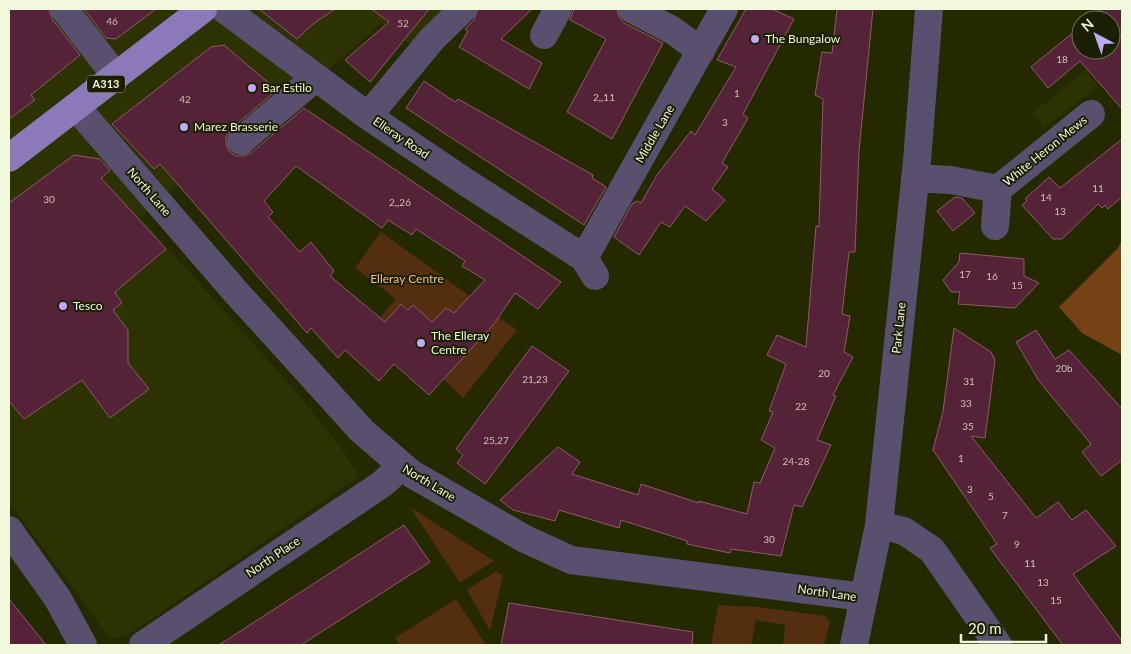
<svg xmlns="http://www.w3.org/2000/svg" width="1131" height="654" font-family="Lato,sans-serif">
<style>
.built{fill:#2c3201}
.green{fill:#532e0f}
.forest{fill:#764215}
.building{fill:#542337;stroke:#905a6d;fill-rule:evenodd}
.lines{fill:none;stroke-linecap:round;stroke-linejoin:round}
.minor{stroke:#595070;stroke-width:28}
.major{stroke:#8c79ba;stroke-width:28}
.poi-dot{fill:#bea9f4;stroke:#1b1f04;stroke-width:2}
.labels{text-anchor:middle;stroke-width:4;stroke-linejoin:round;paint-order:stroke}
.number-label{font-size:10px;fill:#cac3b3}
.shield{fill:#1b1f04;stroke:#b2b79b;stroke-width:1}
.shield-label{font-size:11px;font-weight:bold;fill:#f2f8dc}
.poi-label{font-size:12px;fill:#f2f8dc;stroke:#1b1f04;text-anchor:start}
.street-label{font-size:12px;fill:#f2f8dc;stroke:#1b1f04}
.park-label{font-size:12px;fill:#f4ba90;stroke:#1b1f04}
</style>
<rect width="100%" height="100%" fill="#242900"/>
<path class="built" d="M 9,9 L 458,9 L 410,44 L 381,23 L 292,103 L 223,160 L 202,163 L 140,217 L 299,395 L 337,442 L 359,476 L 134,631 L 121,637 L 110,638 L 9,502 Z
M 1085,71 L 1098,86 L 1044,128 L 1032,113 Z"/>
<path class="green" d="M 381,232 L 517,330 L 463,398 L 443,379 L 490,328 L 461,306 L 454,313 L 446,308 L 432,322 L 401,304 L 354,358 L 349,354 L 396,299 L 355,268 Z
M 410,507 L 494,561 L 460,583 Z
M 496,571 L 503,575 L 490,631 L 467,590 Z
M 456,599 L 486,645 L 400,645 L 395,638 Z
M 718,605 L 759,607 L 825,616 L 830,623 L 824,645 L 783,645 L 785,625 L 756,620 L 751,645 L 711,645 Z"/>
<path class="forest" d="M 1122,240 L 1122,355 L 1082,333 L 1059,307 L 1118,248 Z"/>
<path class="building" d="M 9,9 L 49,9 L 52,19 L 80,55 L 31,95 L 35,100 L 9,119 Z
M 84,9 L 156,9 L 116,39 L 106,38 Z
M 259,9 L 335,9 L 313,24 L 297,39 Z
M 371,9 L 429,9 L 370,82 L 345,60 L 389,22 Z
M 478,9 L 532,9 L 501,39 L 542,63 L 529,89 L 459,47 L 468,31 L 465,29 L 474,20 Z
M 574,9 L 617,9 L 619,17 L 624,23 L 663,43 L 612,139 L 567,112 L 606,39 L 570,20 Z
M 746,9 L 772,9 L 794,19 L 743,114 L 748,118 L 722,163 L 728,167 L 712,189 L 725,200 L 706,221 L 685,206 L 670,227 L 661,222 L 639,255 L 614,237 L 632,204 L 637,201 L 641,203 L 657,175 L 691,131 L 695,135 L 736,67 L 717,60 Z
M 837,9 L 873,9 L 859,151 L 855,252 L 849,252 L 842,314 L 850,316 L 844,352 L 853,357 L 833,395 L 836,396 L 817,440 L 831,445 L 802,507 L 794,505 L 781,556 L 731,549 L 730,553 L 687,544 L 687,541 L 621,520 L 619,528 L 559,510 L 555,521 L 513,510 L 500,500 L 558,447 L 580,462 L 572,474 L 638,495 L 641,484 L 699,503 L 699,501 L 747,514 L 754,482 L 760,483 L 775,448 L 761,440 L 773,412 L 769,411 L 786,364 L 767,355 L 777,335 L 806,347 L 816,226 L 819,227 L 823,99 L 815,95 L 822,52 L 832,53 Z
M 1101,9 L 1122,9 L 1122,109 L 1080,61 L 1048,88 L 1031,67 L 1081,26 L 1081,50 L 1111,50 L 1111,20 L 1088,20 Z
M 224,45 L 277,90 L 231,129 L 226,136 L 226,143 L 229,151 L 236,156 L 243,156 L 251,153 L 304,108 L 561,282 L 538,309 L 515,293 L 494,324 L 429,395 L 394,364 L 379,381 L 345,350 L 338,358 L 311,328 L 307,333 L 160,164 L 154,169 L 112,124 L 211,47 ZM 296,166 L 382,228 L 388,220 L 412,235 L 416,229 L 465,261 L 462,266 L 485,280 L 454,313 L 446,308 L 432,322 L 413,305 L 408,310 L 401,304 L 385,322 L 330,276 L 334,271 L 311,242 L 300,252 L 268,217 L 273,212 L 264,201 Z
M 424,81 L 455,102 L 458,99 L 593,175 L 592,178 L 606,187 L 584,225 L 406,108 Z
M 1122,139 L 1122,197 L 1108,209 L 1105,205 L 1102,208 L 1098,204 L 1062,239 L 1053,239 L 1022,205 L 1027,201 L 1025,199 L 1049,177 L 1060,188 Z
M 74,155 L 100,159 L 110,170 L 101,178 L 166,249 L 115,292 L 122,303 L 113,310 L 128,330 L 128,363 L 149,389 L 110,418 L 82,380 L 24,419 L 9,401 L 9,203 Z
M 955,197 L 962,198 L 975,213 L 953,231 L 937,211 Z
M 960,253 L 1024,259 L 1024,276 L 1039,283 L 1015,308 L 958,304 L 960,292 L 951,292 L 943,280 L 959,262 Z
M 954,328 L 991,352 L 995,360 L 985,438 L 971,436 L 1036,518 L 1058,502 L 1072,520 L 1086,510 L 1116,546 L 1073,574 L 1122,641 L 1122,645 L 1063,645 L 990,548 L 997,544 L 933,450 L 943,411 Z
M 1036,330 L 1055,359 L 1069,350 L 1122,409 L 1122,460 L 1101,476 L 1082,452 L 1091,444 L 1039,381 L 1016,342 Z
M 532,346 L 569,371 L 485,484 L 457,463 L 463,455 L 456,449 Z
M 404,525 L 430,562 L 301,645 L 219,645 Z
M 9,599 L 46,645 L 9,645 Z
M 509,603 L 693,632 L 692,645 L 501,645 Z"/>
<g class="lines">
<path class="minor" d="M 64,9 L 116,76
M 224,9 L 368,116 L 467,183 L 584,258 L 595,276
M 632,9 L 672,30 L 701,51
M 544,35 L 558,9
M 76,107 L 234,290 L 362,431 L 412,474 L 525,539 L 571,560 L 863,597
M 368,116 L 433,38 L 463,9
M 241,141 L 315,78
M 915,178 L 951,180 L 998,189 L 995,226
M 998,189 L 1091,114
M 584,258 L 724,9
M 879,525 L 904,531 L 932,550 L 998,645
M 9,530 L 58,599 L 83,645
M 143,645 L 382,484 L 401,467
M 854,645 L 879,525 L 917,161 L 929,9"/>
<path class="major" d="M 9,158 L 203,9"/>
</g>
<g class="poi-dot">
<circle cx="755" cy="39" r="5"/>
<circle cx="252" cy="88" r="5"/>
<circle cx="184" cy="127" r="5"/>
<circle cx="63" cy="306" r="5"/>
<circle cx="421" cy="343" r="5"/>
</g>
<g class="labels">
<g class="number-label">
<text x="112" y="25">46</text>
<text x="403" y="27">52</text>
<text x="1062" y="63">18</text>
<text x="737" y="97">1</text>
<text x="604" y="101">2,,11</text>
<text x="185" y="103">42</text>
<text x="725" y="126">3</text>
<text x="1098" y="192">11</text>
<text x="1046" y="201">14</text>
<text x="49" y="203">30</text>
<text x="400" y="206">2,,26</text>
<text x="1060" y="215">13</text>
<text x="965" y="278">17</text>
<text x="992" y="280">16</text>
<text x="1017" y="289">15</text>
<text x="1064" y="372">20b</text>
<text x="824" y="377">20</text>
<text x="535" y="383">21,23</text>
<text x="969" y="385">31</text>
<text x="966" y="407">33</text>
<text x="801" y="410">22</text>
<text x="968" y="430">35</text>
<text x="496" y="444">25,27</text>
<text x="961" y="462">1</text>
<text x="796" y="465">24-28</text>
<text x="970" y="493">3</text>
<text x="991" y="500">5</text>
<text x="1005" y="519">7</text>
<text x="769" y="543">30</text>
<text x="1017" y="548">9</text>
<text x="1030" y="567">11</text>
<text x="1043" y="586">13</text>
<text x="1056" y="604">15</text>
</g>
<rect class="shield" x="87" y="75.5" width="38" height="17" rx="4"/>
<g class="shield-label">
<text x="106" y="88">A313</text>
</g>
<g class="poi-label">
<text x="765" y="43">The Bungalow</text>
<text x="262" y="92">Bar Estilo</text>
<text x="194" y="131">Marez Brasserie</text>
<text x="73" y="310">Tesco</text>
<text x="431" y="340">The Elleray<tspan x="431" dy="14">Centre</tspan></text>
</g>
<g class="street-label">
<text transform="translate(655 134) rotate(-60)" y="4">Middle Lane</text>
<text transform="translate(401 138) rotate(34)" y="4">Elleray Road</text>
<text transform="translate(1045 151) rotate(-39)" y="4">White Heron Mews</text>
<text transform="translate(149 192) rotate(49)" y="4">North Lane</text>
<text transform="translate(899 328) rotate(-84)" y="4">Park Lane</text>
<text transform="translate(429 483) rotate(31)" y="4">North Lane</text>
<text transform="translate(273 557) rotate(-34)" y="4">North Place</text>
<text transform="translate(827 593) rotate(8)" y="4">North Lane</text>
</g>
<g class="park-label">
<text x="407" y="283">Elleray Centre</text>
</g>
</g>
<rect width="1131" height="654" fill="none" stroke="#f2f8dc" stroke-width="20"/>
<g transform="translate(1096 35) rotate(319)"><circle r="24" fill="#1b1f04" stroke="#71765a"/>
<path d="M0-4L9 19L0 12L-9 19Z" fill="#bea9f4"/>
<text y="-8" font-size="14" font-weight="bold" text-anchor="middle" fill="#f2f8dc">N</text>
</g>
<path d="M961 634v8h85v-8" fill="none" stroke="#f2f8dc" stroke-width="2.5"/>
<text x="968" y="634" font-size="15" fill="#f2f8dc" stroke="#1b1f04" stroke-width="4" paint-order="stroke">20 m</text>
</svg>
